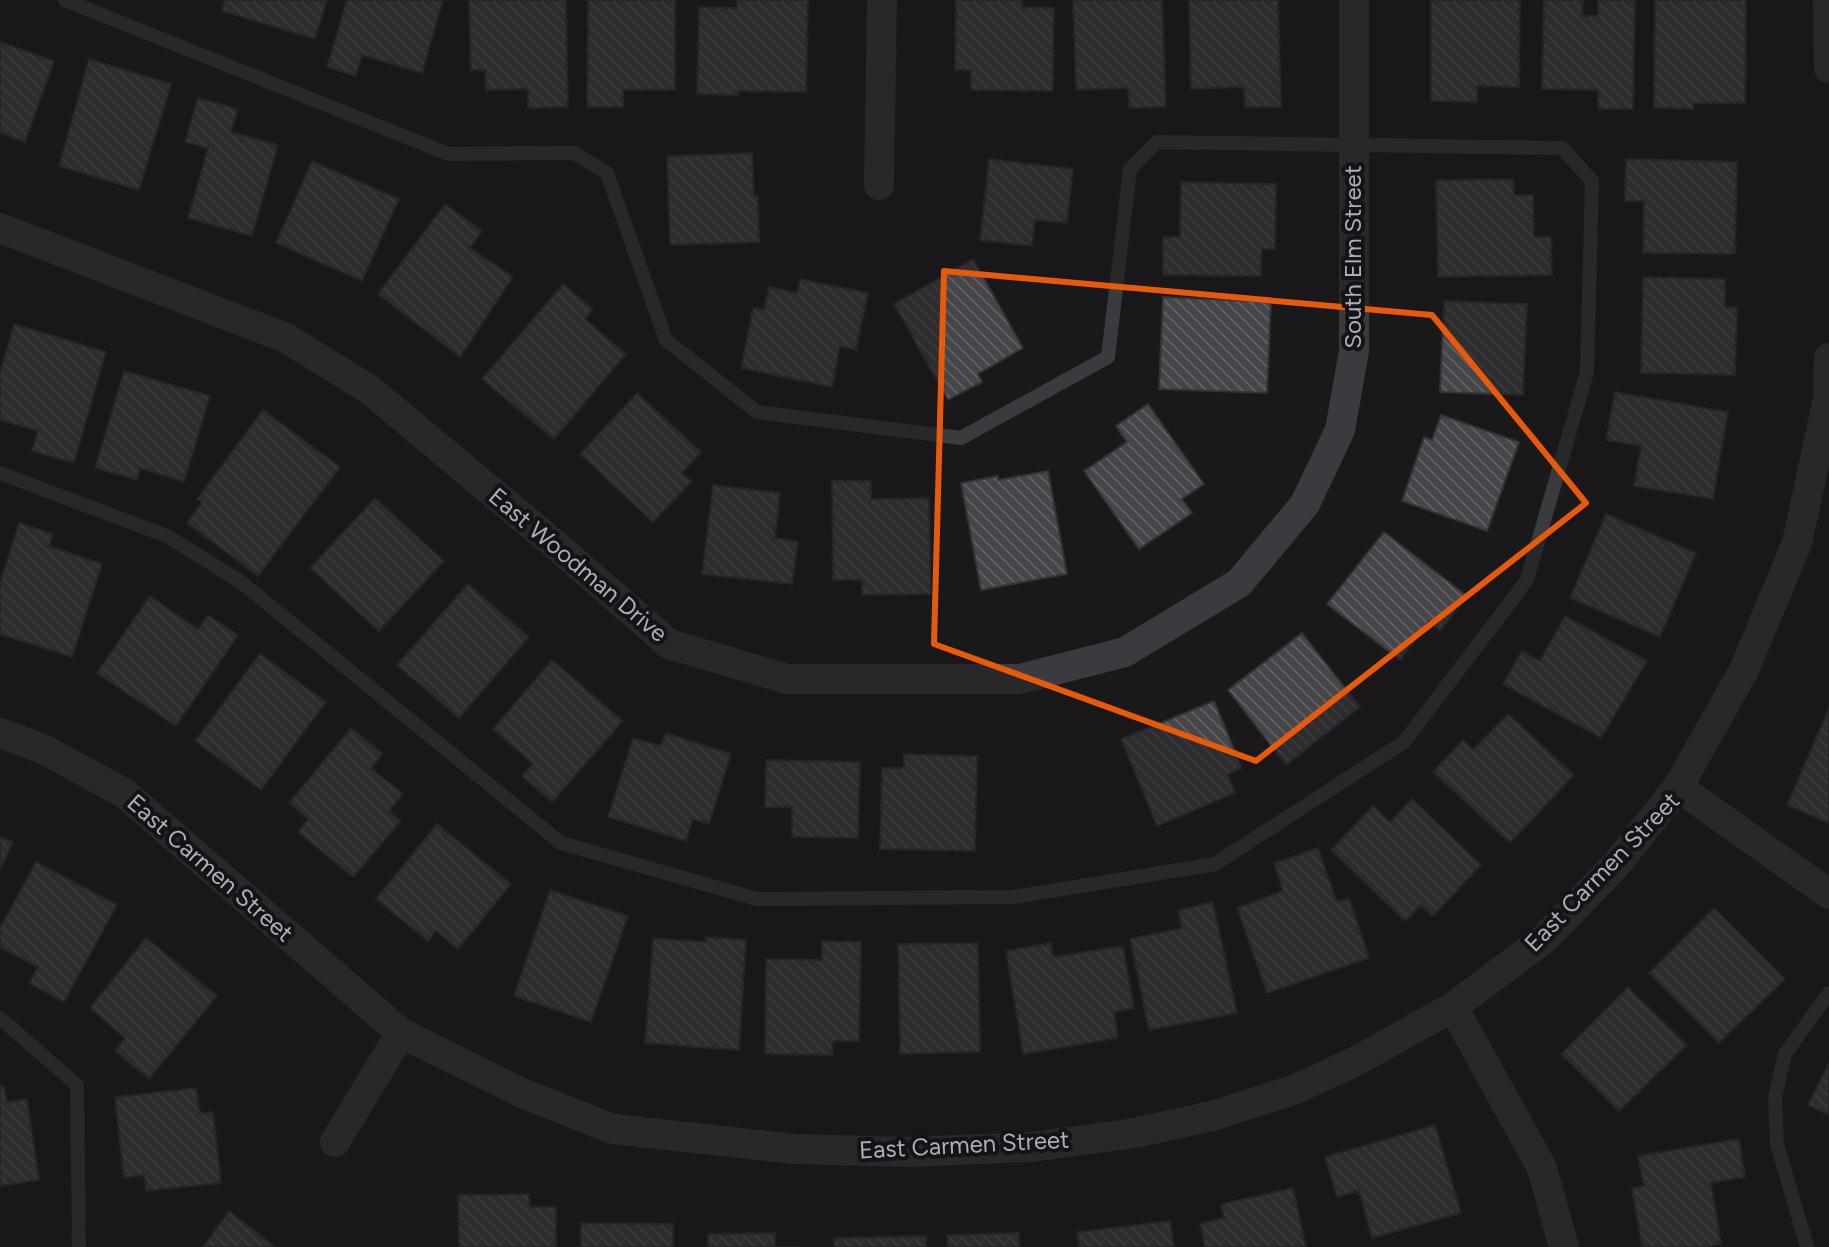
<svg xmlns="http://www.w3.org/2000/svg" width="1829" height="1247" font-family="Figtree,sans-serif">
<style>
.building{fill:url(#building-back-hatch);stroke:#333336;stroke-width:2}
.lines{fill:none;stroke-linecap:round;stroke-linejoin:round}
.lane{stroke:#3a3a3f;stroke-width:14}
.street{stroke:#3a3a3f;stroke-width:30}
.marked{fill:none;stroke:#e8590c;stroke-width:6;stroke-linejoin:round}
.labels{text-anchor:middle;stroke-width:8;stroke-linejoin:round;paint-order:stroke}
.street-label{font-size:24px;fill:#acaeb9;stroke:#141315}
</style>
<defs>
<pattern id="building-back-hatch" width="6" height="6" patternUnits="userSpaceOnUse" patternTransform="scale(2)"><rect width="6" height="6" fill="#46454a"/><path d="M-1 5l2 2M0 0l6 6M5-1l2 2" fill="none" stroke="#5e5d62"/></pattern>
</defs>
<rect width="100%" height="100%" fill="#19181a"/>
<path class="building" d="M 225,0 L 327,0 L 315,39 L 222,11 Z
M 347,0 L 443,0 L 422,73 L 362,55 L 356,76 L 327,67 Z
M 469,0 L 566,0 L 568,107 L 528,108 L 528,89 L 486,90 L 485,70 L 471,70 Z
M 588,0 L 675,0 L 675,90 L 623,90 L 623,107 L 587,107 Z
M 737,0 L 808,0 L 806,92 L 738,91 L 738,95 L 697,94 L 699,7 L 737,8 Z
M 956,0 L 1022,0 L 1022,7 L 1054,8 L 1053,91 L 971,90 L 971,70 L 955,70 Z
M 1073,0 L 1162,0 L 1166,107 L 1129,108 L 1128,88 L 1076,90 Z
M 1189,0 L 1278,0 L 1281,107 L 1245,107 L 1244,87 L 1191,89 Z
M 1431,0 L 1520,0 L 1519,87 L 1477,86 L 1477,102 L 1431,101 Z
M 1544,0 L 1583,0 L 1582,16 L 1598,16 L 1598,0 L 1635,0 L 1633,109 L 1598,109 L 1598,90 L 1542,89 Z
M 1655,0 L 1746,0 L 1745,103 L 1693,103 L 1693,109 L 1654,108 Z
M 0,42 L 54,61 L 25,142 L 0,133 Z
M 89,59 L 171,84 L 139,190 L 59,166 Z
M 198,98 L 238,109 L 231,132 L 278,145 L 252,236 L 188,218 L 208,148 L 185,142 Z
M 752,153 L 754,196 L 758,196 L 759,242 L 670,245 L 667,156 Z
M 989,159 L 1073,169 L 1067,223 L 1035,220 L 1032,246 L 980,240 Z
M 1626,159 L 1737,162 L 1735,254 L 1643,253 L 1644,201 L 1625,201 Z
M 312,161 L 399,199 L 362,281 L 276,243 Z
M 1513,179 L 1514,195 L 1533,195 L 1534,237 L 1551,237 L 1552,275 L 1438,277 L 1436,180 Z
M 1181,182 L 1276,184 L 1275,249 L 1262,249 L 1261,276 L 1163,275 L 1163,237 L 1180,237 Z
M 445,204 L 482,231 L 470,248 L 513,277 L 460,357 L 378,294 Z
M 973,259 L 1023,348 L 978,374 L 982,382 L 948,400 L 894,304 Z
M 1643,277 L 1725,279 L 1725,307 L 1737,307 L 1735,375 L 1641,373 Z
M 800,279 L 868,293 L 856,350 L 840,346 L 832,387 L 741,368 L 753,308 L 764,310 L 769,287 L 797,293 Z
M 563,284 L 593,309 L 585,319 L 626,354 L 554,439 L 482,379 Z
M 1163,297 L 1271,302 L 1267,393 L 1159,389 Z
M 1444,301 L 1527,304 L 1523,395 L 1440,392 Z
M 14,324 L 106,352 L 74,463 L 32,451 L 38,431 L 0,420 L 0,373 Z
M 124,371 L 210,396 L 184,482 L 140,468 L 137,480 L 95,468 Z
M 1615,392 L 1728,412 L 1713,499 L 1634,486 L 1641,446 L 1606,440 Z
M 637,393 L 701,452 L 682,473 L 692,481 L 653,522 L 580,454 Z
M 1148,404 L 1204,484 L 1182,499 L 1192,513 L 1139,549 L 1084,471 L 1127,442 L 1116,426 Z
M 263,410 L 340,467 L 258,576 L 187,523 L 202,502 L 197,499 Z
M 1441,415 L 1519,442 L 1487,531 L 1402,501 L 1424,437 L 1432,440 Z
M 1048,471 L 1067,574 L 981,590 L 961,483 L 998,476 L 998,480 Z
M 832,481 L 871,481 L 871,499 L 929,498 L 931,594 L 862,595 L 862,580 L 833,580 Z
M 713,485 L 780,493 L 775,538 L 798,542 L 792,584 L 702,574 Z
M 375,498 L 444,561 L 379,631 L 310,568 Z
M 1606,514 L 1696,553 L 1660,637 L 1570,598 Z
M 19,523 L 53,534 L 49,546 L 102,564 L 72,657 L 0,634 L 0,583 Z
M 1384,532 L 1467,596 L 1440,631 L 1429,621 L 1400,660 L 1327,604 Z
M 468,584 L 529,637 L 459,718 L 397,665 Z
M 150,596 L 198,629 L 208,615 L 238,635 L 176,726 L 97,673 Z
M 1565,616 L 1647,661 L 1601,738 L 1503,684 L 1522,651 L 1540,661 Z
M 1302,633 L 1360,707 L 1286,765 L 1228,690 Z
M 260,654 L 326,702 L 261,790 L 195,741 Z
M 552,660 L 623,721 L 552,802 L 522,776 L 533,764 L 493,729 Z
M 1214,701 L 1242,768 L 1228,774 L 1235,793 L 1157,826 L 1121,739 Z
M 1829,708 L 1829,823 L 1787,805 Z
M 1508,714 L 1574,775 L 1510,843 L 1433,772 L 1463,740 L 1473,750 Z
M 351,728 L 383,754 L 371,768 L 403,794 L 389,811 L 401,821 L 353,877 L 298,832 L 308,819 L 289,803 Z
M 666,733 L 731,754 L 709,824 L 693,819 L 686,841 L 608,817 L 633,738 L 661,746 Z
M 904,754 L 977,756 L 975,851 L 880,849 L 882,768 L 904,768 Z
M 766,760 L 860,762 L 858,838 L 792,837 L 792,807 L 765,807 Z
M 1412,799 L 1481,865 L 1433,916 L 1421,905 L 1405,921 L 1331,850 L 1373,806 L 1390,822 Z
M 437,824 L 511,884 L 458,949 L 436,931 L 428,941 L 376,899 Z
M 0,836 L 13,842 L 0,870 Z
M 1318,848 L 1337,902 L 1349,898 L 1369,958 L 1267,993 L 1237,908 L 1283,891 L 1274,863 Z
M 36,862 L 117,905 L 64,1002 L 29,983 L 38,967 L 0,947 L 0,928 Z
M 550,890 L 628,916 L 591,1022 L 514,996 Z
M 1213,902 L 1237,1013 L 1149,1030 L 1130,939 L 1182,928 L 1178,910 Z
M 1714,908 L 1785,979 L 1719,1043 L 1649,973 Z
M 706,937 L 746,940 L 739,1050 L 645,1043 L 653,938 L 706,942 Z
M 146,938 L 217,996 L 149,1079 L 115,1051 L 125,1038 L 90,1008 Z
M 822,941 L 861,942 L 859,1041 L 833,1041 L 832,1055 L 765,1054 L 766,959 L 822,960 Z
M 978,943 L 980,1052 L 900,1054 L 898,944 Z
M 1051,943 L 1053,957 L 1123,946 L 1134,1008 L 1114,1012 L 1118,1038 L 1023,1054 L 1006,951 Z
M 1628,987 L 1687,1045 L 1619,1111 L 1561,1054 Z
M 1829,1063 L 1829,1115 L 1808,1105 Z
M 0,1086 L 4,1086 L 7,1102 L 27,1099 L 39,1180 L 0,1186 Z
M 196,1088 L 200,1113 L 213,1112 L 221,1183 L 146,1191 L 144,1175 L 124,1178 L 115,1097 Z
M 1435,1125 L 1461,1213 L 1372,1238 L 1359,1191 L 1337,1197 L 1325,1157 Z
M 1739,1139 L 1745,1177 L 1711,1183 L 1721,1244 L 1706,1247 L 1642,1247 L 1632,1188 L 1644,1186 L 1638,1156 Z
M 1293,1188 L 1306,1247 L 1205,1247 L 1200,1224 L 1224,1218 L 1221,1204 Z
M 529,1194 L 530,1207 L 556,1207 L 556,1247 L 459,1247 L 458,1195 Z
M 229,1211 L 275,1247 L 203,1247 Z
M 1170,1221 L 1174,1247 L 1079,1247 L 1077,1232 Z
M 581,1223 L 673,1224 L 673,1247 L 581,1247 Z
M 775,1233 L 775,1247 L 801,1247 L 708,1247 L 708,1234 Z
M 1019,1233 L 1019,1247 L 948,1247 L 947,1235 Z
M 926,1236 L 926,1247 L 834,1247 L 834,1238 Z"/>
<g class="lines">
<path class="lane" d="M 0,473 L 167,536 L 241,582 L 561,843 L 757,899 L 1014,897 L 1215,864 L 1404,742 L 1527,580 L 1587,372 L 1592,181 L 1562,148 L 1157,142 L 1130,169 L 1108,357 L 961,438 L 757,412 L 666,340 L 607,173 L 574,153 L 448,154 L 65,0
M 0,1018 L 77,1085 L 79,1247
M 1807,1247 L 1777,1144 L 1775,1097 L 1785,1054 L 1829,993"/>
<path class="street" d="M 1828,0 L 1829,68
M 879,185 L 882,0
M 0,228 L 286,338 L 370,390 L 559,548 L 669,644 L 787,679 L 1020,679 L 1125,652 L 1239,583 L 1305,504 L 1340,430 L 1354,351 L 1354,0
M 0,733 L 45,750 L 124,793 L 401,1033 L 524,1094 L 613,1129 L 794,1149 L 912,1152 L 1032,1147 L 1135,1133 L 1216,1115 L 1296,1089 L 1358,1060 L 1453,1007 L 1544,939 L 1615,866 L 1678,787 L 1744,670 L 1797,543 L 1828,399 L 1829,358
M 1678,787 L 1829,894
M 1453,1007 L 1542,1168 L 1564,1247
M 335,1142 L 401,1033"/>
</g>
<path d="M0 0H1829V1247H0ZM 944,271 L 1432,315 L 1586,503 L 1256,761 L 934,644 Z" fill="#19181a" fill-opacity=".55" fill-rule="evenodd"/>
<path class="marked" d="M 944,271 L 1432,315 L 1586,503 L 1256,761 L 934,644 Z"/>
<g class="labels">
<g class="street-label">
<text transform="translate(1353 257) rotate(-90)" y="8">South Elm Street</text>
<text transform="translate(578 565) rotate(40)" y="8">East Woodman Drive</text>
<text transform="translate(210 868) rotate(41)" y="8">East Carmen Street</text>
<text transform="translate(1602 872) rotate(-46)" y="8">East Carmen Street</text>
<text transform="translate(964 1145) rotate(-3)" y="8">East Carmen Street</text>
</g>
</g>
</svg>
